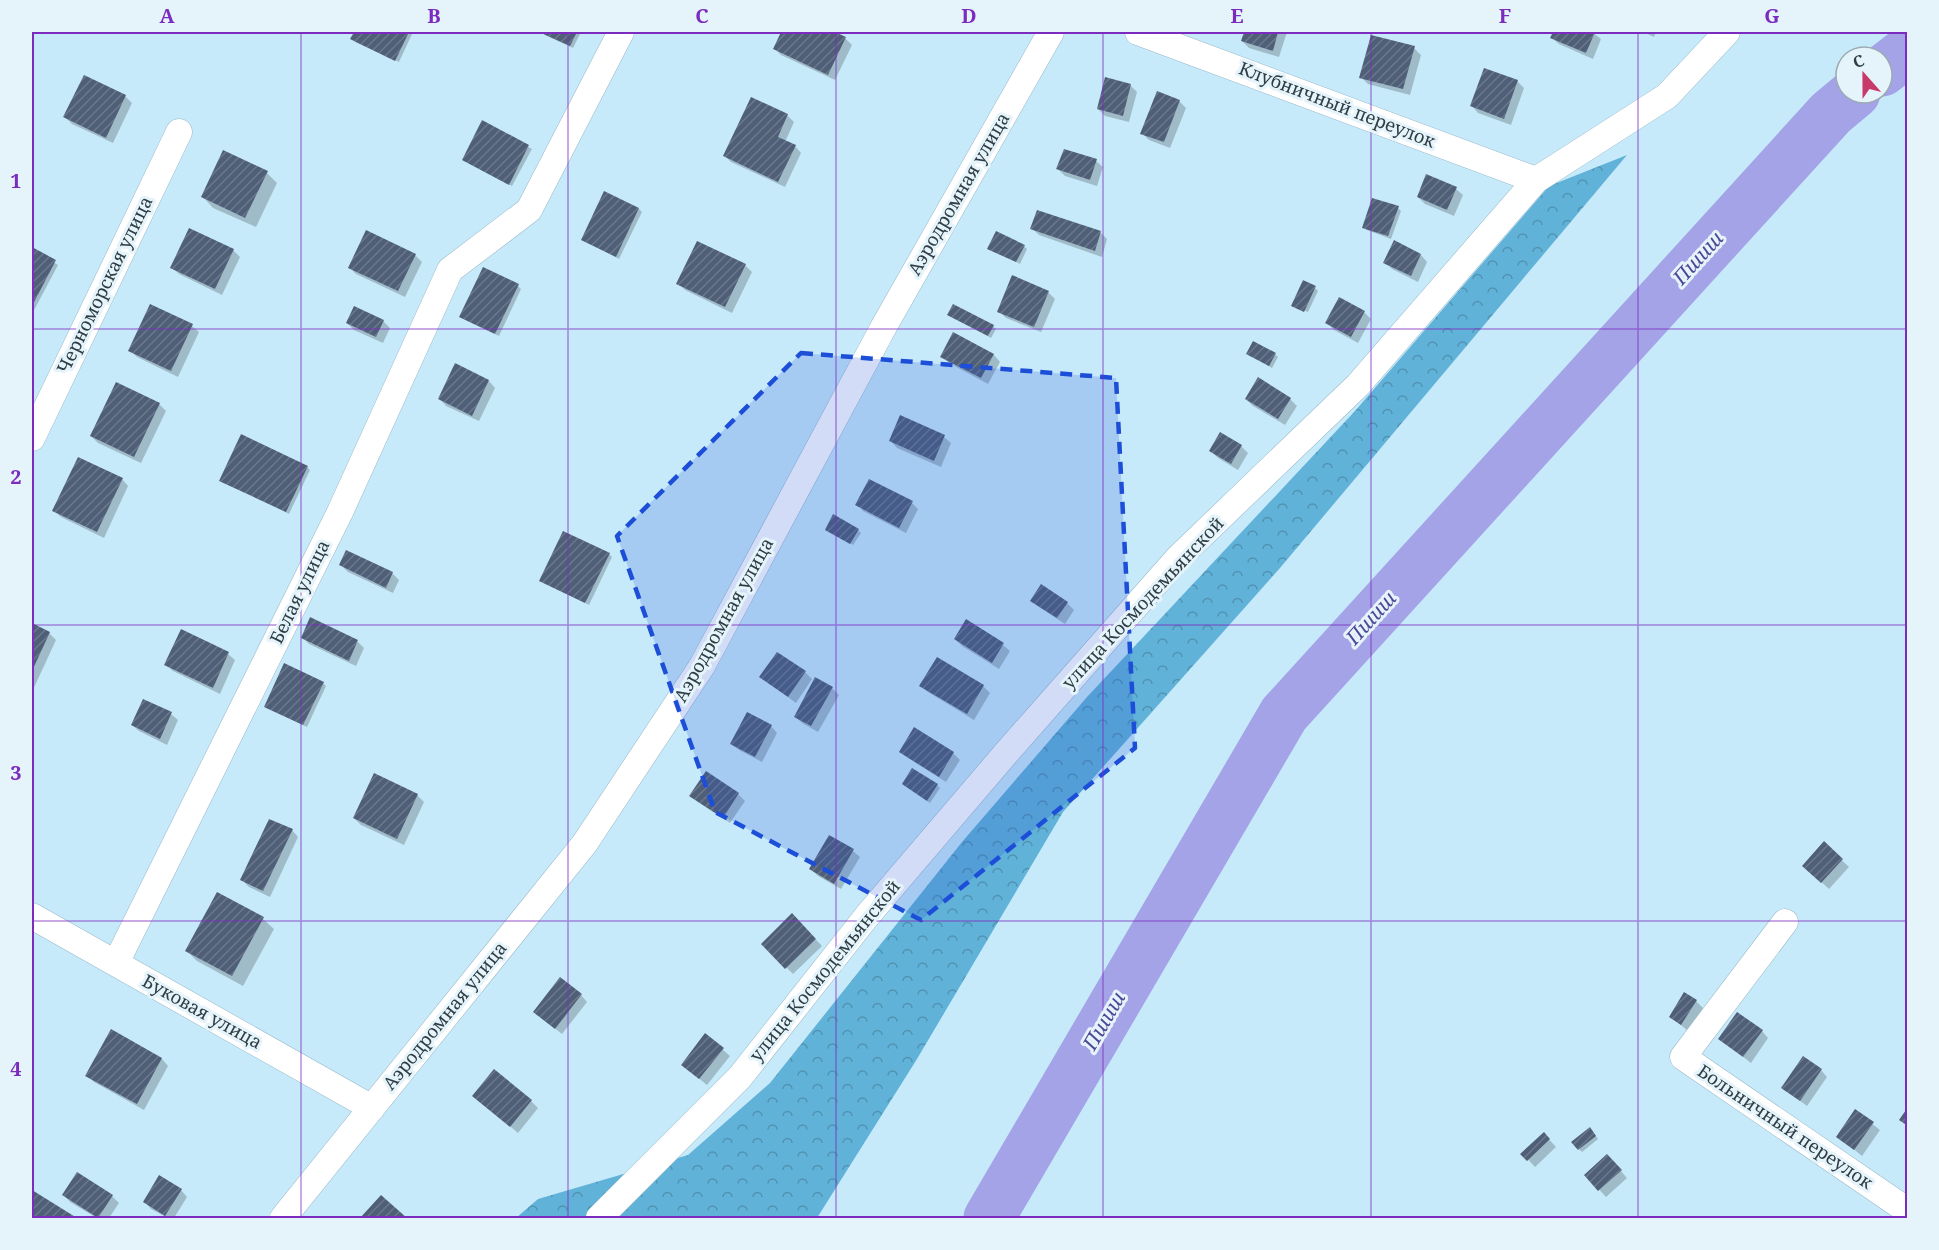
<svg xmlns="http://www.w3.org/2000/svg" width="1939" height="1250" font-family="'Noto Serif',serif">
<style>
.forest{fill:url(#forest-crowns)}
.shadow{fill:#0003}
.lines{fill:none;stroke-linecap:round;stroke-linejoin:round}
.river{stroke:#a4a3e7;stroke-width:51}
.building{fill:url(#building-hatch)}
.street-casing{stroke:#97b8c9;stroke-width:27}
.street{stroke:#fff;stroke-width:26}
.marked{fill:#1d4ed8;fill-opacity:0.2;stroke:#1d4ed8;stroke-width:4.5;stroke-dasharray:12 8;stroke-linejoin:round}
.grid{fill:none;stroke:#7b2cbf;stroke-width:1.5;stroke-opacity:0.55}
.labels{text-anchor:middle;stroke-width:6;stroke-linejoin:round;paint-order:stroke}
.street-label{font-size:18px;fill:#2f3d44;stroke:#e5f3fa}
.water-label{font-size:20px;font-style:italic;fill:#4e4696;stroke:#e5f3fa}
.neatline{fill:none;stroke:#7b2cbf;stroke-width:2}
.grid-label{font-size:20px;text-anchor:middle;font-weight:bold;fill:#7b2cbf}
</style>
<defs>
<pattern id="forest-crowns" width="20" height="18" patternUnits="userSpaceOnUse" patternTransform="scale(1.5)"><rect width="20" height="18" fill="#61b2d8"/><path d="M2 6a3 3 0 1 1 6 0M12 15a3 3 0 1 1 6 0" fill="none" stroke="#5092b1"/></pattern>
<pattern id="building-hatch" width="6" height="6" patternUnits="userSpaceOnUse" patternTransform="scale(1.5)"><rect width="6" height="6" fill="#4f5f77"/><path d="M-1 1l2-2M0 6l6-6M5 7l2-2" fill="none" stroke="#6c788b"/></pattern>
</defs>
<rect width="100%" height="100%" fill="#c7eafb"/>
<path class="forest" d="M 1627,155 L 1280,568 L 1063,812 L 917,1059 L 817,1218 L 516,1218 L 538,1199 L 688,1155 L 770,1083 L 962,842 L 1087,697 L 1355,411 L 1549,186 Z"/>
<path class="shadow" d="M 355,32 L 413,32 L 399,62 L 355,42 L 352,39 Z
M 543,32 L 581,32 L 573,48 L 545,35 Z
M 782,32 L 840,32 L 839,35 L 845,38 L 852,45 L 835,80 L 781,55 L 774,48 Z
M 1245,32 L 1287,32 L 1279,57 L 1249,48 L 1242,41 Z
M 1555,32 L 1592,32 L 1601,39 L 1593,59 L 1559,44 L 1552,38 Z
M 1643,32 L 1656,32 L 1654,37 Z
M 1414,48 L 1421,55 L 1410,95 L 1368,84 L 1361,77 Z
M 1517,81 L 1524,88 L 1511,125 L 1478,113 L 1472,106 Z
M 1130,85 L 1137,92 L 1129,122 L 1105,116 L 1098,109 Z
M 125,96 L 132,103 L 113,143 L 72,124 L 65,117 Z
M 751,99 L 788,116 L 794,122 L 785,142 L 795,146 L 801,153 L 785,187 L 731,162 L 724,155 Z
M 1179,101 L 1186,108 L 1170,148 L 1149,140 L 1142,133 Z
M 483,122 L 532,149 L 512,186 L 463,160 Z
M 1096,161 L 1103,167 L 1097,186 L 1065,176 L 1058,169 Z
M 267,173 L 277,183 L 256,227 L 213,208 L 203,197 Z
M 1456,189 L 1463,195 L 1454,216 L 1425,204 L 1418,197 Z
M 1398,208 L 1401,211 L 1391,239 L 1367,230 L 1364,227 Z
M 639,209 L 642,212 L 619,259 L 583,240 Z
M 1038,211 L 1101,233 L 1107,239 L 1102,257 L 1039,235 L 1032,228 Z
M 1395,242 L 1421,255 L 1427,262 L 1418,282 L 1392,269 L 1385,262 Z
M 1024,246 L 1027,249 L 1020,264 L 989,248 Z
M 32,249 L 58,265 L 32,314 Z
M 233,250 L 240,257 L 222,295 L 179,274 L 172,267 Z
M 415,255 L 422,262 L 405,297 L 356,274 L 350,268 Z
M 745,265 L 752,272 L 732,313 L 685,290 L 678,283 Z
M 518,286 L 521,289 L 499,336 L 460,317 Z
M 1315,288 L 1318,291 L 1308,312 L 1294,306 Z
M 1048,292 L 1055,299 L 1041,332 L 1006,318 L 999,311 Z
M 1364,312 L 1371,319 L 1358,343 L 1334,330 L 1327,323 Z
M 949,315 L 993,326 L 996,329 L 991,338 Z
M 383,321 L 390,328 L 383,343 L 354,330 L 347,323 Z
M 192,326 L 199,332 L 178,377 L 137,357 L 130,350 Z
M 953,334 L 994,355 L 1000,362 L 988,384 L 949,363 L 942,356 Z
M 1275,354 L 1278,357 L 1272,368 L 1251,356 Z
M 489,381 L 495,388 L 479,421 L 446,406 L 440,399 Z
M 1246,399 L 1290,399 L 1297,406 L 1285,425 L 1253,406 Z
M 159,404 L 166,411 L 141,463 L 98,443 L 91,436 Z
M 944,437 L 951,443 L 941,467 L 897,448 L 891,441 Z
M 1241,446 L 1248,453 L 1238,470 L 1218,458 L 1211,451 Z
M 307,467 L 310,470 L 289,514 L 221,480 Z
M 122,479 L 128,486 L 104,538 L 61,517 L 54,510 Z
M 912,503 L 918,509 L 906,533 L 863,511 L 857,504 Z
M 858,530 L 861,533 L 853,545 L 830,532 Z
M 609,554 L 612,557 L 589,605 L 541,581 Z
M 341,565 L 392,573 L 399,580 L 393,593 L 348,572 Z
M 1032,601 L 1067,603 L 1074,610 L 1065,624 L 1039,607 Z
M 310,619 L 358,642 L 364,648 L 356,666 L 309,644 L 302,637 Z
M 32,625 L 49,633 L 56,640 L 32,692 Z
M 182,631 L 228,654 L 235,660 L 220,694 L 173,671 L 166,665 Z
M 955,639 L 1003,645 L 1010,651 L 999,669 L 962,646 Z
M 805,672 L 812,679 L 796,703 L 761,677 Z
M 323,683 L 326,686 L 307,727 L 265,707 Z
M 921,686 L 983,686 L 990,693 L 974,720 L 928,692 Z
M 832,688 L 839,695 L 818,732 L 802,723 L 795,716 Z
M 144,701 L 171,714 L 178,720 L 167,745 L 139,731 L 132,725 Z
M 771,726 L 777,733 L 762,762 L 739,750 L 732,744 Z
M 901,752 L 953,753 L 960,760 L 946,782 L 908,758 Z
M 937,785 L 940,788 L 930,803 L 907,787 Z
M 738,794 L 745,801 L 730,823 L 698,802 L 691,796 Z
M 417,795 L 424,802 L 404,845 L 361,825 L 354,818 Z
M 292,830 L 298,837 L 270,897 L 249,887 L 242,880 Z
M 829,837 L 853,851 L 860,857 L 841,889 L 818,876 L 811,869 Z
M 1825,844 L 1849,867 L 1829,889 L 1804,866 Z
M 217,894 L 263,919 L 274,929 L 243,986 L 197,961 L 187,951 Z
M 792,915 L 822,946 L 793,974 L 763,944 Z
M 581,995 L 587,1002 L 562,1034 L 542,1018 Z
M 1696,1001 L 1703,1008 L 1688,1031 L 1670,1016 Z
M 1762,1031 L 1768,1038 L 1751,1063 L 1720,1039 Z
M 706,1035 L 730,1056 L 707,1085 L 690,1071 Z
M 162,1059 L 168,1066 L 144,1110 L 94,1082 L 87,1076 Z
M 1821,1070 L 1827,1077 L 1807,1106 L 1783,1088 Z
M 474,1096 L 531,1101 L 538,1108 L 518,1133 Z
M 1856,1111 L 1880,1130 L 1862,1156 L 1838,1136 Z
M 1593,1132 L 1598,1139 L 1582,1152 L 1579,1149 Z
M 1544,1134 L 1556,1147 L 1535,1167 L 1523,1154 Z
M 1613,1162 L 1627,1178 L 1606,1197 L 1586,1175 Z
M 181,1190 L 187,1197 L 174,1218 L 168,1218 L 151,1209 L 145,1202 Z
M 32,1192 L 74,1218 L 32,1218 Z
M 64,1195 L 112,1196 L 119,1203 L 109,1218 L 97,1218 L 70,1202 Z
M 381,1197 L 405,1218 L 362,1218 Z"/>
<g class="lines">
<path class="river" d="M 1882,71 L 1908,51
M 989,1218 L 1284,714 L 1831,113 L 1855,93"/>
</g>
<path class="building" d="M 354,32 L 409,32 L 395,61 L 350,39 Z
M 539,32 L 577,32 L 570,46 Z
M 781,32 L 835,32 L 846,37 L 828,75 L 773,49 Z
M 1244,32 L 1278,32 L 1273,51 L 1241,41 Z
M 1553,32 L 1595,32 L 1586,53 L 1550,38 Z
M 1371,35 L 1415,46 L 1403,89 L 1359,78 Z
M 1484,68 L 1518,80 L 1504,119 L 1470,106 Z
M 84,75 L 126,95 L 106,138 L 63,117 Z
M 1105,77 L 1131,84 L 1123,116 L 1097,109 Z
M 1157,91 L 1180,100 L 1164,142 L 1140,134 Z
M 751,97 L 788,114 L 778,137 L 796,145 L 778,182 L 723,156 Z
M 482,120 L 529,145 L 509,185 L 462,160 Z
M 1064,149 L 1097,159 L 1090,180 L 1056,169 Z
M 223,150 L 268,171 L 245,218 L 201,197 Z
M 1426,174 L 1457,187 L 1447,210 L 1417,197 Z
M 604,191 L 639,208 L 616,257 L 581,240 Z
M 1372,198 L 1399,206 L 1388,236 L 1362,228 Z
M 1037,210 L 1101,231 L 1095,251 L 1030,229 Z
M 189,228 L 234,249 L 215,289 L 170,268 Z
M 366,230 L 416,254 L 398,291 L 348,268 Z
M 996,231 L 1025,245 L 1016,262 L 987,249 Z
M 1394,240 L 1421,254 L 1411,276 L 1383,263 Z
M 697,241 L 746,264 L 725,307 L 676,284 Z
M 32,247 L 56,260 L 32,306 Z
M 483,267 L 519,284 L 495,334 L 459,317 Z
M 1012,275 L 1049,291 L 1034,327 L 997,312 Z
M 1303,280 L 1316,286 L 1304,312 L 1291,306 Z
M 1339,297 L 1365,311 L 1351,337 L 1325,323 Z
M 150,304 L 193,324 L 171,371 L 128,351 Z
M 953,304 L 994,325 L 988,336 L 947,315 Z
M 354,306 L 384,320 L 376,337 L 346,323 Z
M 953,332 L 994,354 L 981,378 L 940,357 Z
M 1253,341 L 1276,353 L 1269,366 L 1246,354 Z
M 455,363 L 489,380 L 472,416 L 438,399 Z
M 1258,377 L 1291,398 L 1278,419 L 1245,399 Z
M 116,382 L 160,403 L 134,457 L 90,436 Z
M 900,415 L 945,435 L 934,461 L 889,441 Z
M 1220,432 L 1242,445 L 1231,464 L 1209,451 Z
M 241,434 L 308,466 L 286,512 L 219,481 Z
M 78,457 L 123,478 L 97,532 L 52,511 Z
M 869,479 L 913,501 L 899,528 L 855,505 Z
M 833,514 L 859,529 L 850,544 L 825,530 Z
M 563,531 L 610,553 L 585,603 L 539,581 Z
M 346,550 L 393,572 L 386,588 L 339,565 Z
M 1041,584 L 1068,602 L 1057,618 L 1030,601 Z
M 310,617 L 358,640 L 349,661 L 301,638 Z
M 966,619 L 1004,643 L 992,663 L 954,639 Z
M 32,623 L 50,632 L 32,671 Z
M 181,629 L 229,652 L 213,688 L 164,665 Z
M 777,652 L 806,671 L 788,697 L 759,677 Z
M 937,657 L 984,685 L 967,714 L 919,686 Z
M 284,663 L 324,682 L 303,725 L 264,707 Z
M 815,677 L 833,687 L 811,726 L 794,717 Z
M 143,699 L 172,712 L 160,739 L 131,725 Z
M 747,712 L 772,725 L 755,757 L 730,744 Z
M 914,727 L 954,752 L 939,777 L 899,752 Z
M 912,768 L 938,784 L 927,801 L 902,784 Z
M 706,771 L 739,793 L 723,818 L 689,796 Z
M 374,773 L 418,794 L 397,839 L 353,818 Z
M 269,819 L 293,829 L 263,891 L 240,880 Z
M 829,835 L 854,849 L 834,884 L 809,869 Z
M 1824,841 L 1843,859 L 1821,883 L 1802,866 Z
M 217,892 L 264,917 L 232,976 L 185,951 Z
M 792,913 L 816,939 L 785,969 L 761,944 Z
M 560,977 L 582,994 L 555,1029 L 533,1012 Z
M 1684,992 L 1697,1000 L 1681,1025 L 1669,1017 Z
M 1737,1012 L 1763,1030 L 1743,1057 L 1718,1039 Z
M 111,1029 L 162,1058 L 137,1104 L 85,1076 Z
M 705,1033 L 724,1048 L 699,1079 L 681,1065 Z
M 1803,1056 L 1822,1069 L 1800,1101 L 1781,1088 Z
M 494,1069 L 532,1100 L 510,1127 L 472,1096 Z
M 1908,1107 L 1908,1126 L 1899,1120 Z
M 1855,1109 L 1874,1122 L 1854,1150 L 1836,1137 Z
M 1590,1127 L 1596,1136 L 1578,1150 L 1571,1142 Z
M 1544,1132 L 1550,1139 L 1527,1161 L 1520,1154 Z
M 1607,1154 L 1622,1170 L 1598,1191 L 1584,1175 Z
M 77,1172 L 113,1195 L 98,1218 L 62,1195 Z
M 159,1175 L 182,1189 L 165,1216 L 143,1202 Z
M 32,1190 L 77,1218 L 32,1218 Z
M 381,1195 L 407,1218 L 360,1218 Z"/>
<g class="lines">
<g class="street-casing">
<path id="street" d="M 1138,32 L 1536,180
M 32,438 L 179,132
M 32,916 L 372,1108
M 1785,922 L 1683,1057 L 1908,1211
M 116,963 L 340,512 L 450,270 L 529,210 L 621,32
M 283,1218 L 585,843 L 702,666 L 883,328 L 1051,32
M 599,1218 L 740,1077 L 867,916 L 1007,752 L 1178,558 L 1358,385 L 1536,180 L 1667,96 L 1727,32"/>
</g>
<use href="#street" class="street"/>
</g>
<path class="marked" d="M 801,353 L 1116,378 L 1135,748 L 921,920 L 715,812 L 617,536 Z"/>
<path class="grid" d="M 301,32 L 301,1218M 568,32 L 568,1218M 836,32 L 836,1218M 1103,32 L 1103,1218M 1371,32 L 1371,1218M 1638,32 L 1638,1218M 32,329 L 1908,329M 32,625 L 1908,625M 32,921 L 1908,921"/>
<g class="labels">
<g class="street-label">
<text transform="translate(1337 105) rotate(21)" y="6">Клубничный переулок</text>
<text transform="translate(959 194) rotate(-60)" y="6">Аэродромная улица</text>
<text transform="translate(105 285) rotate(-64)" y="6">Черноморская улица</text>
<text transform="translate(300 592) rotate(-64)" y="6">Белая улица</text>
<text transform="translate(1143 603) rotate(-47)" y="6">улица Космодемьянской</text>
<text transform="translate(724 620) rotate(-61)" y="6">Аэродромная улица</text>
<text transform="translate(825 971) rotate(-51)" y="6">улица Космодемьянской</text>
<text transform="translate(202 1012) rotate(29)" y="6">Буковая улица</text>
<text transform="translate(445 1016) rotate(-51)" y="6">Аэродромная улица</text>
<text transform="translate(1785 1127) rotate(34)" y="6">Больничный переулок</text>
</g>
<g class="water-label">
<text transform="translate(1698 258) rotate(-48)" y="7">Пшиш</text>
<text transform="translate(1371 618) rotate(-48)" y="7">Пшиш</text>
<text transform="translate(1104 1021) rotate(-60)" y="7">Пшиш</text>
</g>
</g>
<rect width="1939" height="1250" fill="none" stroke="#e5f3fa" stroke-width="66"/>
<g transform="translate(1864 75) rotate(339)"><circle r="28" fill="#e5f3fa" stroke="#9caab1" stroke-width="1.5"/>
<path d="M0-4.5L10 22L0 15L-10 22Z" fill="#c73968"/>
<text y="-9" font-size="16" font-weight="bold" text-anchor="middle" fill="#2f3d44">С</text>
</g>
<rect x="33" y="33" width="1873" height="1184" class="neatline"/>
<g class="grid-label">
<text x="167" y="23">A</text>
<text x="434" y="23">B</text>
<text x="702" y="23">C</text>
<text x="969" y="23">D</text>
<text x="1237" y="23">E</text>
<text x="1505" y="23">F</text>
<text x="1772" y="23">G</text>
<text x="16" y="188">1</text>
<text x="16" y="484">2</text>
<text x="16" y="780">3</text>
<text x="16" y="1076">4</text>
</g>
</svg>
